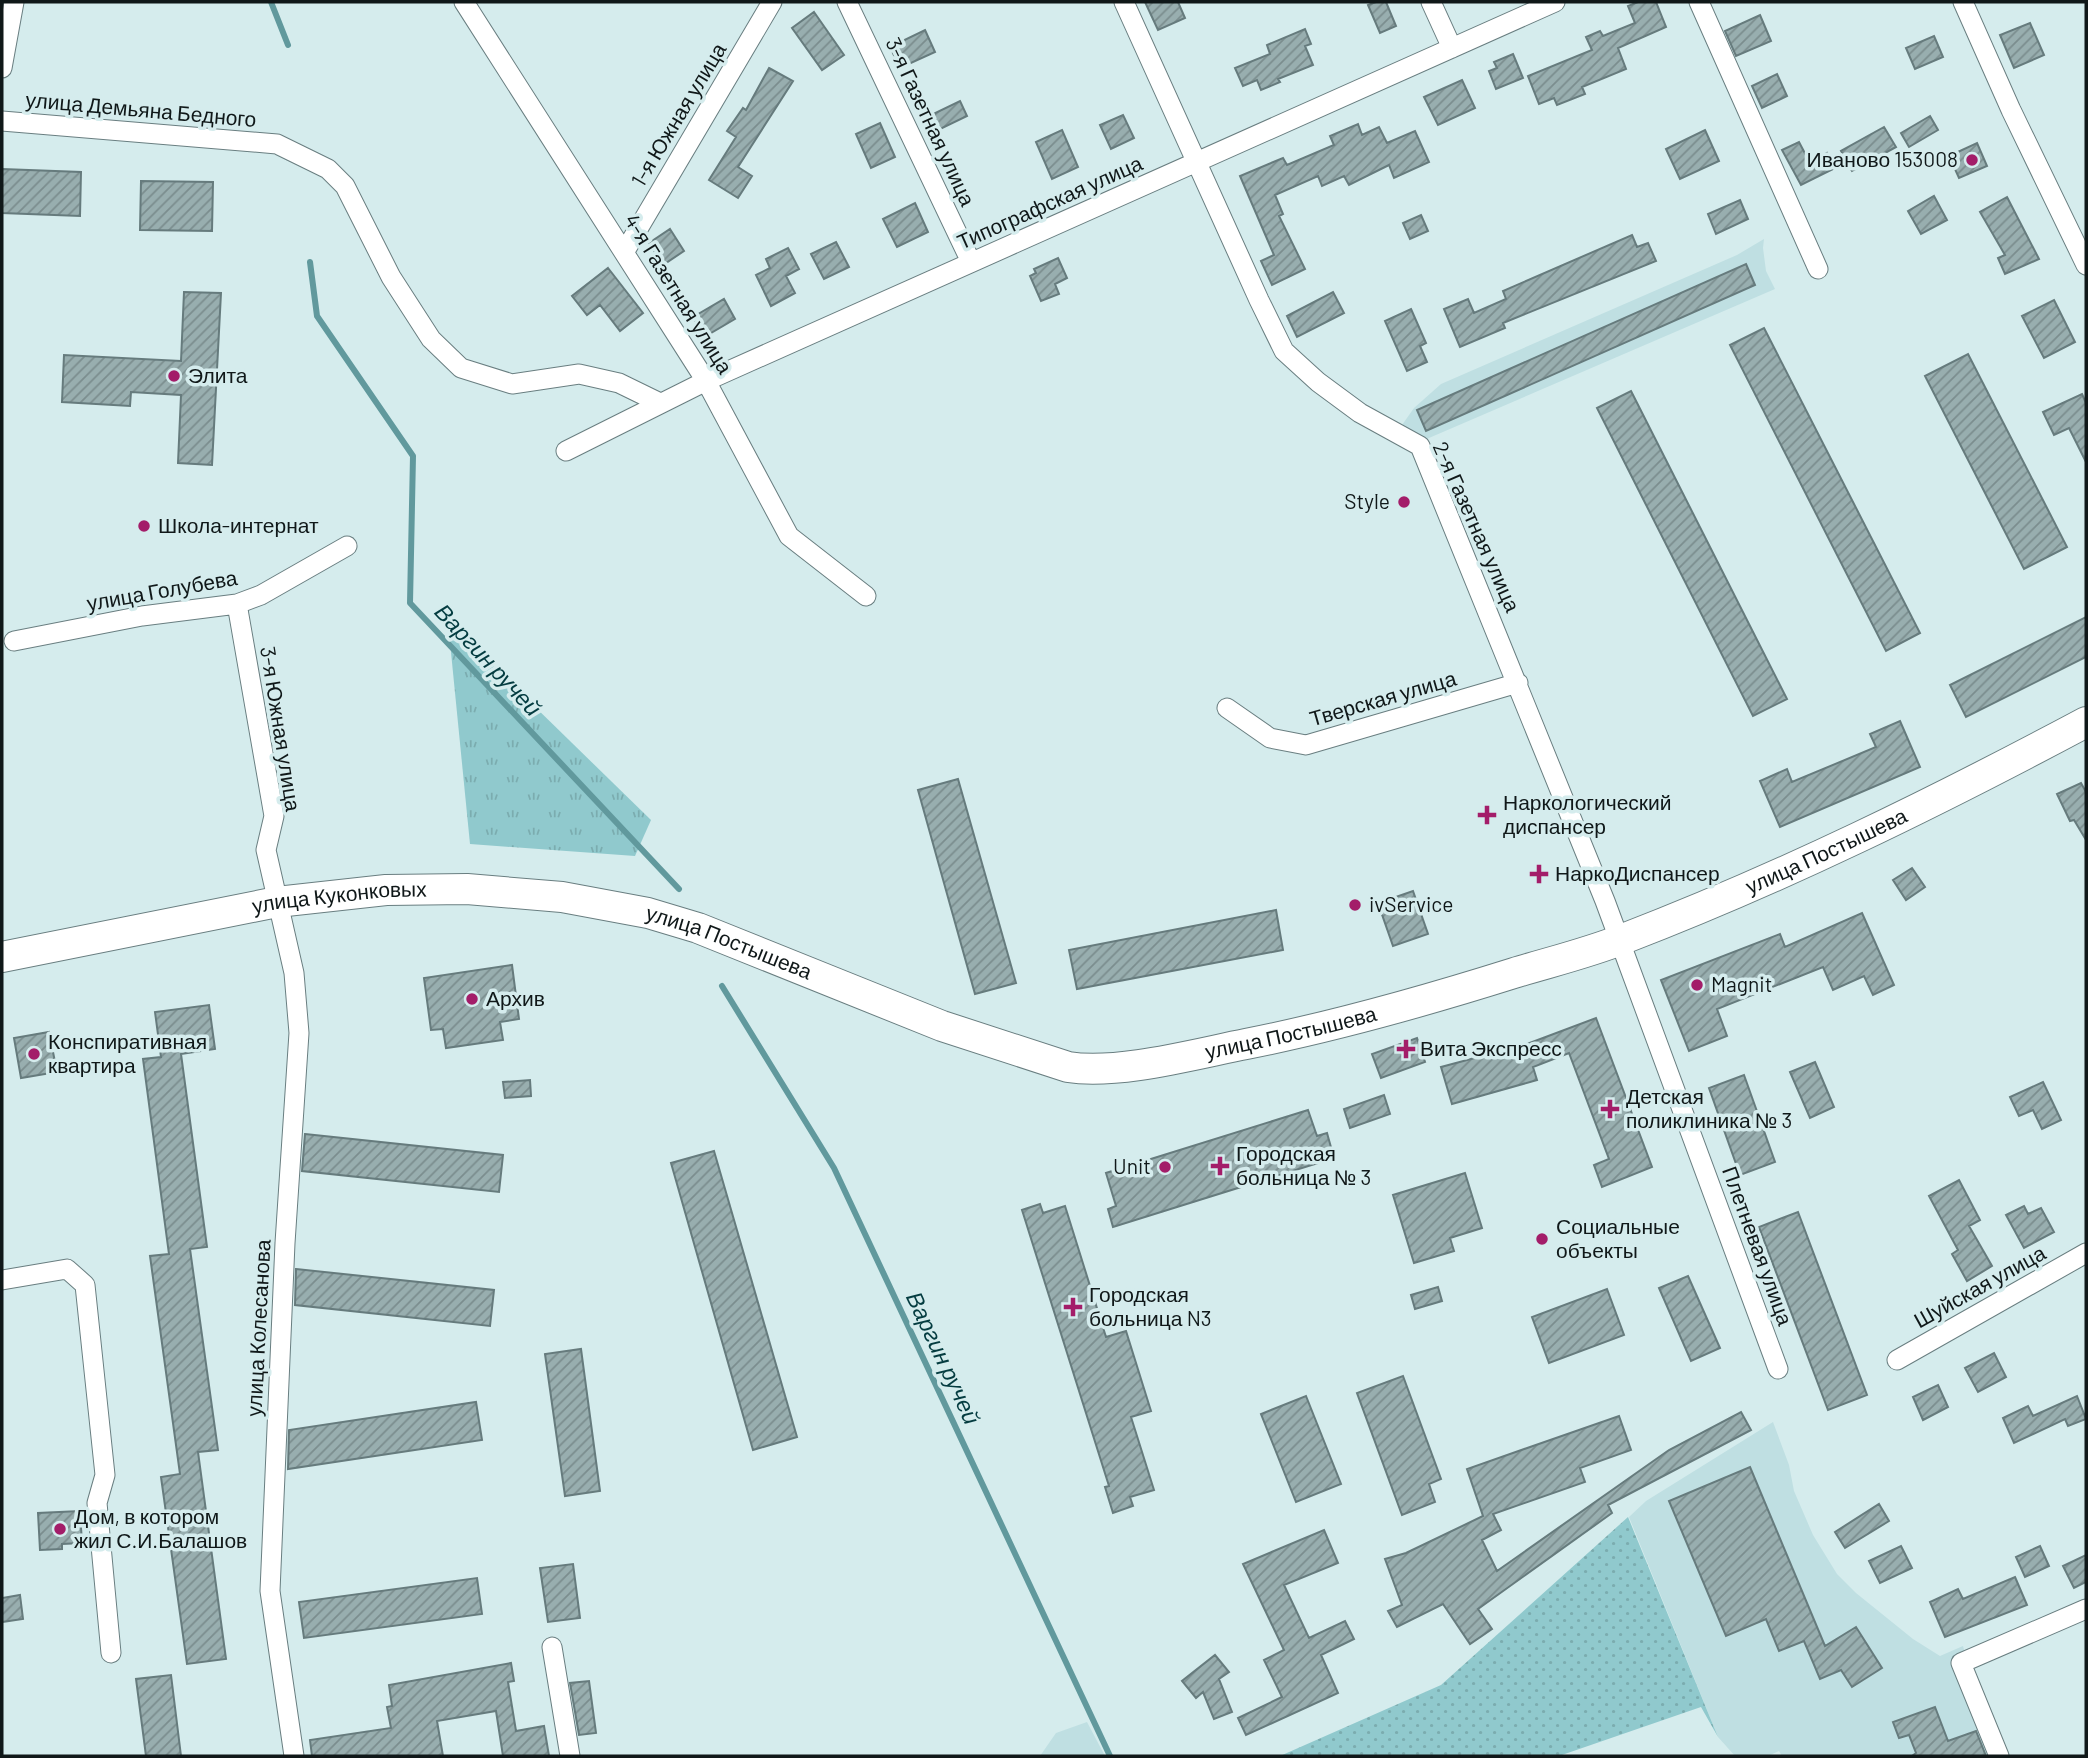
<svg xmlns="http://www.w3.org/2000/svg" width="2088" height="1758" font-family="Barlow,sans-serif">
<style>
.built{fill:#bfdfe2}
.grass{fill:url(#grass-tufts)}
.park{fill:url(#park-dots)}
.lines{fill:none;stroke-linecap:round;stroke-linejoin:round}
.stream{stroke:#61999d;stroke-width:6}
.building{fill:url(#building-hatch);stroke:#667b7d;stroke-width:2}
.street-casing{stroke:#697e80;stroke-width:21}
.primary-casing{stroke:#697e80;stroke-width:32}
.street{stroke:#fff;stroke-width:19}
.primary{stroke:#fff;stroke-width:30}
.poi-dot{fill:#a31d69;stroke:#d5eced;stroke-width:2.5}
.labels{text-anchor:middle;stroke-width:7;stroke-linejoin:round;paint-order:stroke}
.street-label{font-size:21px;fill:#101819;stroke:#d5eced}
.poi-label{font-size:21px;fill:#101819;stroke:#d5eced;text-anchor:start}
.water-label{font-size:23px;font-style:italic;fill:#043c40;stroke:#d5eced}
</style>
<defs>
<pattern id="grass-tufts" width="24" height="20" patternUnits="userSpaceOnUse" patternTransform="scale(1.75)"><rect width="24" height="20" fill="#90c9cd"/><path d="M3 7l-1-3M5 7V3M7 7l1-3M15 17l-1-3M17 17v-4M19 17l1-3" fill="none" stroke="#7bacaf"/></pattern>
<pattern id="park-dots" width="8" height="8" patternUnits="userSpaceOnUse" patternTransform="scale(1.75)"><rect width="8" height="8" fill="#90c9cd"/><path d="M2 2h.1M6 6h.1" fill="none" stroke="#7bacaf" stroke-width="1.8" stroke-linecap="round"/></pattern>
<pattern id="building-hatch" width="6" height="6" patternUnits="userSpaceOnUse" patternTransform="scale(1.75)"><rect width="6" height="6" fill="#98aeaf"/><path d="M-1 1l2-2M0 6l6-6M5 7l2-2" fill="none" stroke="#7b8d8e"/></pattern>
</defs>
<rect width="100%" height="100%" fill="#d5eced"/>
<path class="built" d="M 1764,239 L 1763,248 L 1766,271 L 1775,289 L 1415,444 L 1398,437 L 1402,425 L 1414,408 L 1441,384 L 1737,255 Z
M 1773,1422 L 1789,1465 L 1794,1491 L 1813,1535 L 1837,1574 L 1856,1593 L 1913,1639 L 1940,1656 L 1963,1646 L 1991,1756 L 1782,1756 L 1779,1751 L 1768,1756 L 1735,1756 L 1718,1737 L 1629,1517 L 1646,1501 Z
M 1087,1722 L 1105,1756 L 1040,1756 L 1056,1733 Z"/>
<path class="grass" d="M 448,622 L 651,820 L 635,856 L 470,844 Z"/>
<path class="park" d="M 1628,1517 L 1718,1737 L 1701,1707 L 1559,1756 L 1280,1756 L 1441,1685 Z"/>
<g class="lines">
<path class="stream" d="M 271,2 L 288,45
M 310,262 L 317,316 L 413,456 L 410,603 L 679,889
M 722,986 L 834,1168 L 1110,1756"/>
</g>
<path class="building" d="M 1145,2 L 1178,2 L 1185,18 L 1158,30 Z
M 1376,2 L 1386,2 L 1396,26 L 1380,33 L 1368,5 Z
M 1638,2 L 1656,2 L 1666,27 L 1618,48 L 1626,69 L 1582,87 L 1585,94 L 1557,105 L 1554,98 L 1539,104 L 1528,76 L 1592,50 L 1586,37 L 1600,31 L 1603,36 L 1635,23 L 1628,6 Z
M 814,12 L 844,55 L 822,70 L 792,28 Z
M 1760,15 L 1771,41 L 1736,56 L 1725,31 Z
M 2030,23 L 2044,55 L 2014,68 L 2000,35 Z
M 1305,29 L 1311,44 L 1305,46 L 1313,65 L 1278,79 L 1280,82 L 1261,90 L 1257,80 L 1243,86 L 1235,68 L 1270,54 L 1267,45 Z
M 925,30 L 935,52 L 900,68 L 890,47 Z
M 1934,36 L 1943,57 L 1915,69 L 1906,48 Z
M 1513,54 L 1523,78 L 1496,89 L 1489,71 L 1497,68 L 1494,62 Z
M 769,68 L 793,81 L 738,167 L 752,176 L 738,198 L 709,180 L 736,137 L 727,131 L 743,108 L 746,110 Z
M 1777,74 L 1787,96 L 1762,108 L 1752,86 Z
M 1462,80 L 1475,108 L 1438,125 L 1424,97 Z
M 960,101 L 967,116 L 932,133 L 925,118 Z
M 1123,115 L 1134,138 L 1111,149 L 1100,125 Z
M 1930,116 L 1938,130 L 1909,147 L 1901,133 Z
M 880,123 L 895,157 L 871,168 L 856,134 Z
M 1358,124 L 1362,135 L 1379,127 L 1387,143 L 1415,131 L 1429,162 L 1394,178 L 1389,165 L 1349,185 L 1344,176 L 1322,186 L 1318,176 L 1275,195 L 1283,214 L 1279,216 L 1305,269 L 1272,285 L 1261,261 L 1274,255 L 1240,176 L 1283,158 L 1287,165 L 1334,145 L 1330,136 Z
M 1884,127 L 1896,147 L 1852,171 L 1841,151 Z
M 1062,130 L 1078,167 L 1052,179 L 1036,142 Z
M 1705,130 L 1719,161 L 1680,179 L 1666,149 Z
M 1799,142 L 1810,163 L 1827,153 L 1835,168 L 1801,185 L 1782,150 Z
M 1977,143 L 1987,166 L 1959,178 L 1949,156 Z
M 2,169 L 81,172 L 80,216 L 2,213 Z
M 141,181 L 213,182 L 212,231 L 140,230 Z
M 1934,196 L 1947,220 L 1921,234 L 1908,211 Z
M 2007,197 L 2039,259 L 2005,274 L 1998,258 L 2005,255 L 1980,212 Z
M 1740,200 L 1748,219 L 1716,234 L 1708,214 Z
M 915,203 L 928,232 L 897,247 L 883,219 Z
M 1421,215 L 1428,231 L 1410,239 L 1403,223 Z
M 670,229 L 684,251 L 663,265 L 649,243 Z
M 1632,235 L 1637,247 L 1648,243 L 1656,261 L 1503,323 L 1505,328 L 1460,347 L 1444,309 L 1468,299 L 1474,313 L 1506,299 L 1503,291 Z
M 836,242 L 849,267 L 824,279 L 811,254 Z
M 788,248 L 799,269 L 786,276 L 795,293 L 771,306 L 756,275 L 770,268 L 766,259 Z
M 1058,258 L 1067,278 L 1055,284 L 1059,294 L 1041,301 L 1030,276 L 1036,273 L 1034,269 Z
M 1746,264 L 1755,285 L 1426,431 L 1417,410 Z
M 608,268 L 643,313 L 620,331 L 600,305 L 587,315 L 572,296 Z
M 184,292 L 221,293 L 212,465 L 178,463 L 181,395 L 131,392 L 130,406 L 62,402 L 64,355 L 181,361 Z
M 1333,292 L 1344,313 L 1297,337 L 1287,316 Z
M 724,299 L 735,319 L 704,337 L 693,317 Z
M 2054,300 L 2075,342 L 2044,358 L 2022,316 Z
M 1411,309 L 1426,343 L 1420,346 L 1427,362 L 1407,371 L 1385,321 Z
M 1764,328 L 1920,633 L 1886,651 L 1730,345 Z
M 1968,354 L 2067,547 L 2024,569 L 1925,376 Z
M 1631,391 L 1787,699 L 1753,716 L 1597,408 Z
M 2082,394 L 2086,403 L 2086,462 L 2069,428 L 2054,435 L 2043,412 Z
M 2086,617 L 2086,657 L 1966,717 L 1950,685 Z
M 1900,721 L 1920,767 L 1780,827 L 1760,781 L 1787,769 L 1792,782 L 1876,747 L 1870,734 Z
M 958,779 L 1016,983 L 975,994 L 918,790 Z
M 2081,783 L 2086,792 L 2086,840 L 2074,820 L 2070,821 L 2057,794 Z
M 1912,868 L 1925,887 L 1906,900 L 1893,880 Z
M 1413,891 L 1428,934 L 1393,946 L 1378,903 Z
M 1276,910 L 1283,950 L 1077,989 L 1069,950 Z
M 1862,913 L 1894,985 L 1873,995 L 1864,976 L 1833,990 L 1823,967 L 1717,1009 L 1727,1036 L 1689,1051 L 1661,980 L 1780,934 L 1785,947 Z
M 512,965 L 519,1019 L 500,1022 L 503,1040 L 446,1048 L 443,1029 L 431,1030 L 424,978 Z
M 209,1005 L 215,1049 L 181,1054 L 207,1247 L 190,1249 L 218,1450 L 198,1452 L 226,1659 L 187,1664 L 161,1477 L 180,1474 L 150,1256 L 169,1254 L 143,1059 L 161,1057 L 155,1012 Z
M 1596,1018 L 1652,1167 L 1602,1187 L 1594,1165 L 1609,1159 L 1569,1053 L 1533,1067 L 1537,1080 L 1452,1104 L 1441,1067 L 1527,1044 Z
M 49,1032 L 57,1072 L 21,1078 L 14,1038 Z
M 1417,1038 L 1425,1062 L 1381,1078 L 1372,1054 Z
M 1815,1062 L 1834,1107 L 1810,1118 L 1790,1072 Z
M 1744,1075 L 1775,1162 L 1740,1175 L 1709,1088 Z
M 530,1080 L 531,1096 L 505,1098 L 503,1082 Z
M 2043,1082 L 2061,1120 L 2042,1129 L 2033,1110 L 2019,1116 L 2010,1097 Z
M 1384,1095 L 1390,1114 L 1350,1128 L 1344,1109 Z
M 1308,1110 L 1317,1136 L 1327,1133 L 1334,1158 L 1113,1227 L 1108,1209 L 1116,1206 L 1106,1173 Z
M 305,1134 L 503,1155 L 499,1192 L 302,1171 Z
M 714,1151 L 797,1437 L 753,1450 L 671,1163 Z
M 1465,1173 L 1482,1228 L 1450,1238 L 1454,1251 L 1414,1263 L 1393,1195 Z
M 1959,1180 L 1980,1220 L 1969,1226 L 1992,1266 L 1967,1281 L 1952,1254 L 1958,1250 L 1929,1196 Z
M 1040,1204 L 1043,1213 L 1065,1206 L 1106,1337 L 1126,1331 L 1151,1411 L 1131,1417 L 1154,1490 L 1130,1497 L 1133,1506 L 1113,1513 L 1105,1487 L 1109,1486 L 1022,1210 Z
M 2024,1206 L 2028,1214 L 2041,1208 L 2054,1232 L 2024,1248 L 2006,1215 Z
M 1798,1212 L 1867,1395 L 1828,1410 L 1759,1227 Z
M 296,1269 L 494,1290 L 490,1326 L 295,1305 Z
M 1688,1276 L 1720,1348 L 1691,1361 L 1659,1288 Z
M 1438,1287 L 1442,1301 L 1415,1309 L 1411,1295 Z
M 1607,1289 L 1624,1335 L 1549,1363 L 1532,1317 Z
M 581,1349 L 600,1491 L 565,1496 L 545,1354 Z
M 1994,1353 L 2006,1377 L 1978,1392 L 1965,1368 Z
M 1403,1376 L 1441,1479 L 1429,1484 L 1435,1502 L 1402,1515 L 1357,1393 Z
M 1938,1385 L 1948,1407 L 1923,1420 L 1913,1397 Z
M 1306,1396 L 1341,1484 L 1296,1502 L 1261,1414 Z
M 2077,1396 L 2086,1419 L 2068,1426 L 2065,1419 L 2014,1443 L 2003,1418 L 2028,1406 L 2033,1416 Z
M 476,1402 L 482,1440 L 288,1469 L 289,1430 Z
M 1741,1412 L 1751,1430 L 1608,1505 L 1612,1513 L 1478,1609 L 1492,1629 L 1470,1644 L 1443,1604 L 1397,1627 L 1388,1611 L 1402,1605 L 1385,1559 L 1406,1553 L 1483,1516 L 1467,1469 L 1619,1416 L 1631,1450 L 1580,1468 L 1585,1482 L 1493,1514 L 1501,1530 L 1482,1540 L 1497,1571 L 1669,1450 Z
M 1750,1467 L 1825,1646 L 1856,1627 L 1882,1668 L 1852,1687 L 1841,1670 L 1820,1679 L 1804,1641 L 1779,1651 L 1766,1619 L 1726,1636 L 1669,1501 Z
M 1879,1504 L 1889,1521 L 1845,1548 L 1835,1532 Z
M 80,1511 L 82,1543 L 62,1544 L 62,1549 L 40,1550 L 38,1513 Z
M 1324,1530 L 1338,1563 L 1284,1585 L 1309,1638 L 1345,1621 L 1354,1639 L 1321,1655 L 1338,1693 L 1246,1735 L 1238,1718 L 1282,1697 L 1264,1660 L 1284,1650 L 1243,1564 Z
M 1901,1546 L 1912,1568 L 1880,1583 L 1869,1561 Z
M 2040,1546 L 2049,1566 L 2025,1577 L 2016,1557 Z
M 2086,1555 L 2086,1582 L 2074,1588 L 2063,1566 Z
M 573,1564 L 580,1618 L 548,1622 L 540,1568 Z
M 2015,1577 L 2027,1605 L 1945,1637 L 1930,1602 L 1958,1589 L 1963,1599 Z
M 477,1578 L 482,1614 L 304,1638 L 299,1602 Z
M 20,1595 L 23,1619 L 2,1622 L 2,1598 Z
M 1215,1655 L 1229,1672 L 1219,1679 L 1232,1712 L 1214,1719 L 1203,1692 L 1196,1698 L 1182,1681 Z
M 511,1663 L 514,1681 L 508,1682 L 516,1731 L 544,1726 L 549,1756 L 503,1756 L 496,1711 L 437,1721 L 443,1756 L 312,1756 L 310,1740 L 391,1728 L 387,1707 L 392,1706 L 389,1685 Z
M 171,1675 L 181,1756 L 146,1756 L 136,1679 Z
M 589,1681 L 596,1733 L 579,1735 L 570,1683 Z
M 1935,1707 L 1948,1741 L 1976,1731 L 1986,1756 L 1912,1756 L 1916,1753 L 1909,1735 L 1899,1738 L 1893,1722 Z"/>
<g class="lines">
<g class="street-casing">
<path id="street" d="M 464,2 L 706,381 L 789,536 L 866,596
M 847,2 L 971,262
M 1124,2 L 1259,300 L 1284,351 L 1318,382 L 1360,413 L 1420,446 L 1605,901 L 1778,1369
M 1431,2 L 1452,48
M 1699,2 L 1818,269
M 1963,2 L 2011,110 L 2086,265
M 2,68 L 14,2
M 2,121 L 277,144 L 328,169 L 345,186 L 391,277 L 431,339 L 461,368 L 512,384 L 579,374 L 619,383 L 660,403
M 625,251 L 772,2
M 566,451 L 706,381 L 1555,2
M 237,604 L 274,816 L 266,850 L 294,973 L 299,1033 L 285,1243 L 270,1591 L 294,1756
M 14,641 L 142,616 L 237,604 L 261,595 L 347,546
M 1227,708 L 1270,738 L 1306,745 L 1518,683
M 2,1280 L 67,1269 L 85,1285 L 105,1475 L 97,1503 L 111,1653
M 1897,1360 L 2086,1253
M 552,1647 L 570,1756
M 1999,1756 L 1961,1663 L 2086,1609"/>
</g>
<g class="primary-casing">
<g id="primary">
<path id="s1" d="M 2,957 L 277,902 L 386,890 L 467,889 L 562,897 L 648,913 L 698,928 L 942,1026 L 1068,1067 C 1118,1075 1195,1054 1246,1044 C 1337,1026 1425,1001 1514,973 C 1550,962 1588,953 1623,939 C 1782,878 1936,802 2086,722"/>
</g>
</g>
<use href="#street" class="street"/>
<use href="#primary" class="primary"/>
</g>
<g class="poi-dot">
<circle cx="1972" cy="160" r="7"/>
<circle cx="174" cy="376" r="7"/>
<circle cx="1404" cy="502" r="7"/>
<circle cx="144" cy="526" r="7"/>
<path d="M1483.5 804.5h7v7h7v7h-7v7h-7v-7h-7v-7h7z"/>
<path d="M1535.5 863.5h7v7h7v7h-7v7h-7v-7h-7v-7h7z"/>
<circle cx="1355" cy="905" r="7"/>
<circle cx="1697" cy="985" r="7"/>
<circle cx="472" cy="999" r="7"/>
<path d="M1402.5 1038.5h7v7h7v7h-7v7h-7v-7h-7v-7h7z"/>
<circle cx="34" cy="1054" r="7"/>
<path d="M1606.5 1098.5h7v7h7v7h-7v7h-7v-7h-7v-7h7z"/>
<path d="M1216.5 1155.5h7v7h7v7h-7v7h-7v-7h-7v-7h7z"/>
<circle cx="1165" cy="1167" r="7"/>
<circle cx="1542" cy="1239" r="7"/>
<path d="M1069.5 1296.5h7v7h7v7h-7v7h-7v-7h-7v-7h7z"/>
<circle cx="60" cy="1529" r="7"/>
</g>
<g class="labels">
<g class="street-label">
<text transform="translate(141 110) rotate(5)" y="7">улица Демьяна Бедного</text>
<text transform="translate(679 115) rotate(-59)" y="7">1-я Южная улица</text>
<text transform="translate(930 122) rotate(65)" y="7">3-я Газетная улица</text>
<text transform="translate(1050 203) rotate(-24)" y="7">Типографская улица</text>
<text transform="translate(678 294) rotate(58)" y="7">4-я Газетная улица</text>
<text transform="translate(1476 527) rotate(66)" y="7">2-я Газетная улица</text>
<text transform="translate(162 591) rotate(-10)" y="7">улица Голубева</text>
<text transform="translate(1383 699) rotate(-16)" y="7">Тверская улица</text>
<text transform="translate(280 729) rotate(81)" y="7">3-я Южная улица</text>
<text dy="7" stroke="none"><textPath href="#s1" startOffset="1895">улица Постышева</textPath></text>
<text dy="7" stroke="none"><textPath href="#s1" startOffset="343">улица Куконковых</textPath></text>
<text dy="7" stroke="none"><textPath href="#s1" startOffset="740">улица Постышева</textPath></text>
<text dy="7" stroke="none"><textPath href="#s1" startOffset="1328">улица Постышева</textPath></text>
<text transform="translate(1757 1246) rotate(70)" y="7">Плетневая улица</text>
<text transform="translate(1980 1287) rotate(-29)" y="7">Шуйская улица</text>
<text transform="translate(259 1328) rotate(-87)" y="7">улица Колесанова</text>
</g>
<g class="poi-label">
<text x="1958" y="167" text-anchor="end">Иваново 153008</text>
<text x="188" y="383">Элита</text>
<text x="1390" y="509" text-anchor="end">Style</text>
<text x="158" y="533">Школа-интернат</text>
<text x="1503" y="810">Наркологический<tspan x="1503" dy="24">диспансер</tspan></text>
<text x="1555" y="881">НаркоДиспансер</text>
<text x="1369" y="912">ivService</text>
<text x="1711" y="992">Magnit</text>
<text x="486" y="1006">Архив</text>
<text x="48" y="1049">Конспиративная<tspan x="48" dy="24">квартира</tspan></text>
<text x="1420" y="1056">Вита Экспресс</text>
<text x="1626" y="1104">Детская<tspan x="1626" dy="24">поликлиника № 3</tspan></text>
<text x="1236" y="1161">Городская<tspan x="1236" dy="24">больница № 3</tspan></text>
<text x="1151" y="1174" text-anchor="end">Unit</text>
<text x="1556" y="1234">Социальные<tspan x="1556" dy="24">объекты</tspan></text>
<text x="1089" y="1302">Городская<tspan x="1089" dy="24">больница N3</tspan></text>
<text x="74" y="1524">Дом, в котором<tspan x="74" dy="24">жил С.И.Балашов</tspan></text>
</g>
<g class="water-label">
<text transform="translate(488 660) rotate(47)" y="8">Варгин ручей</text>
<text transform="translate(943 1358) rotate(65)" y="8">Варгин ручей</text>
</g>
</g>
<rect width="2088" height="1758" fill="none" stroke="#101819" stroke-width="7"/>
</svg>
